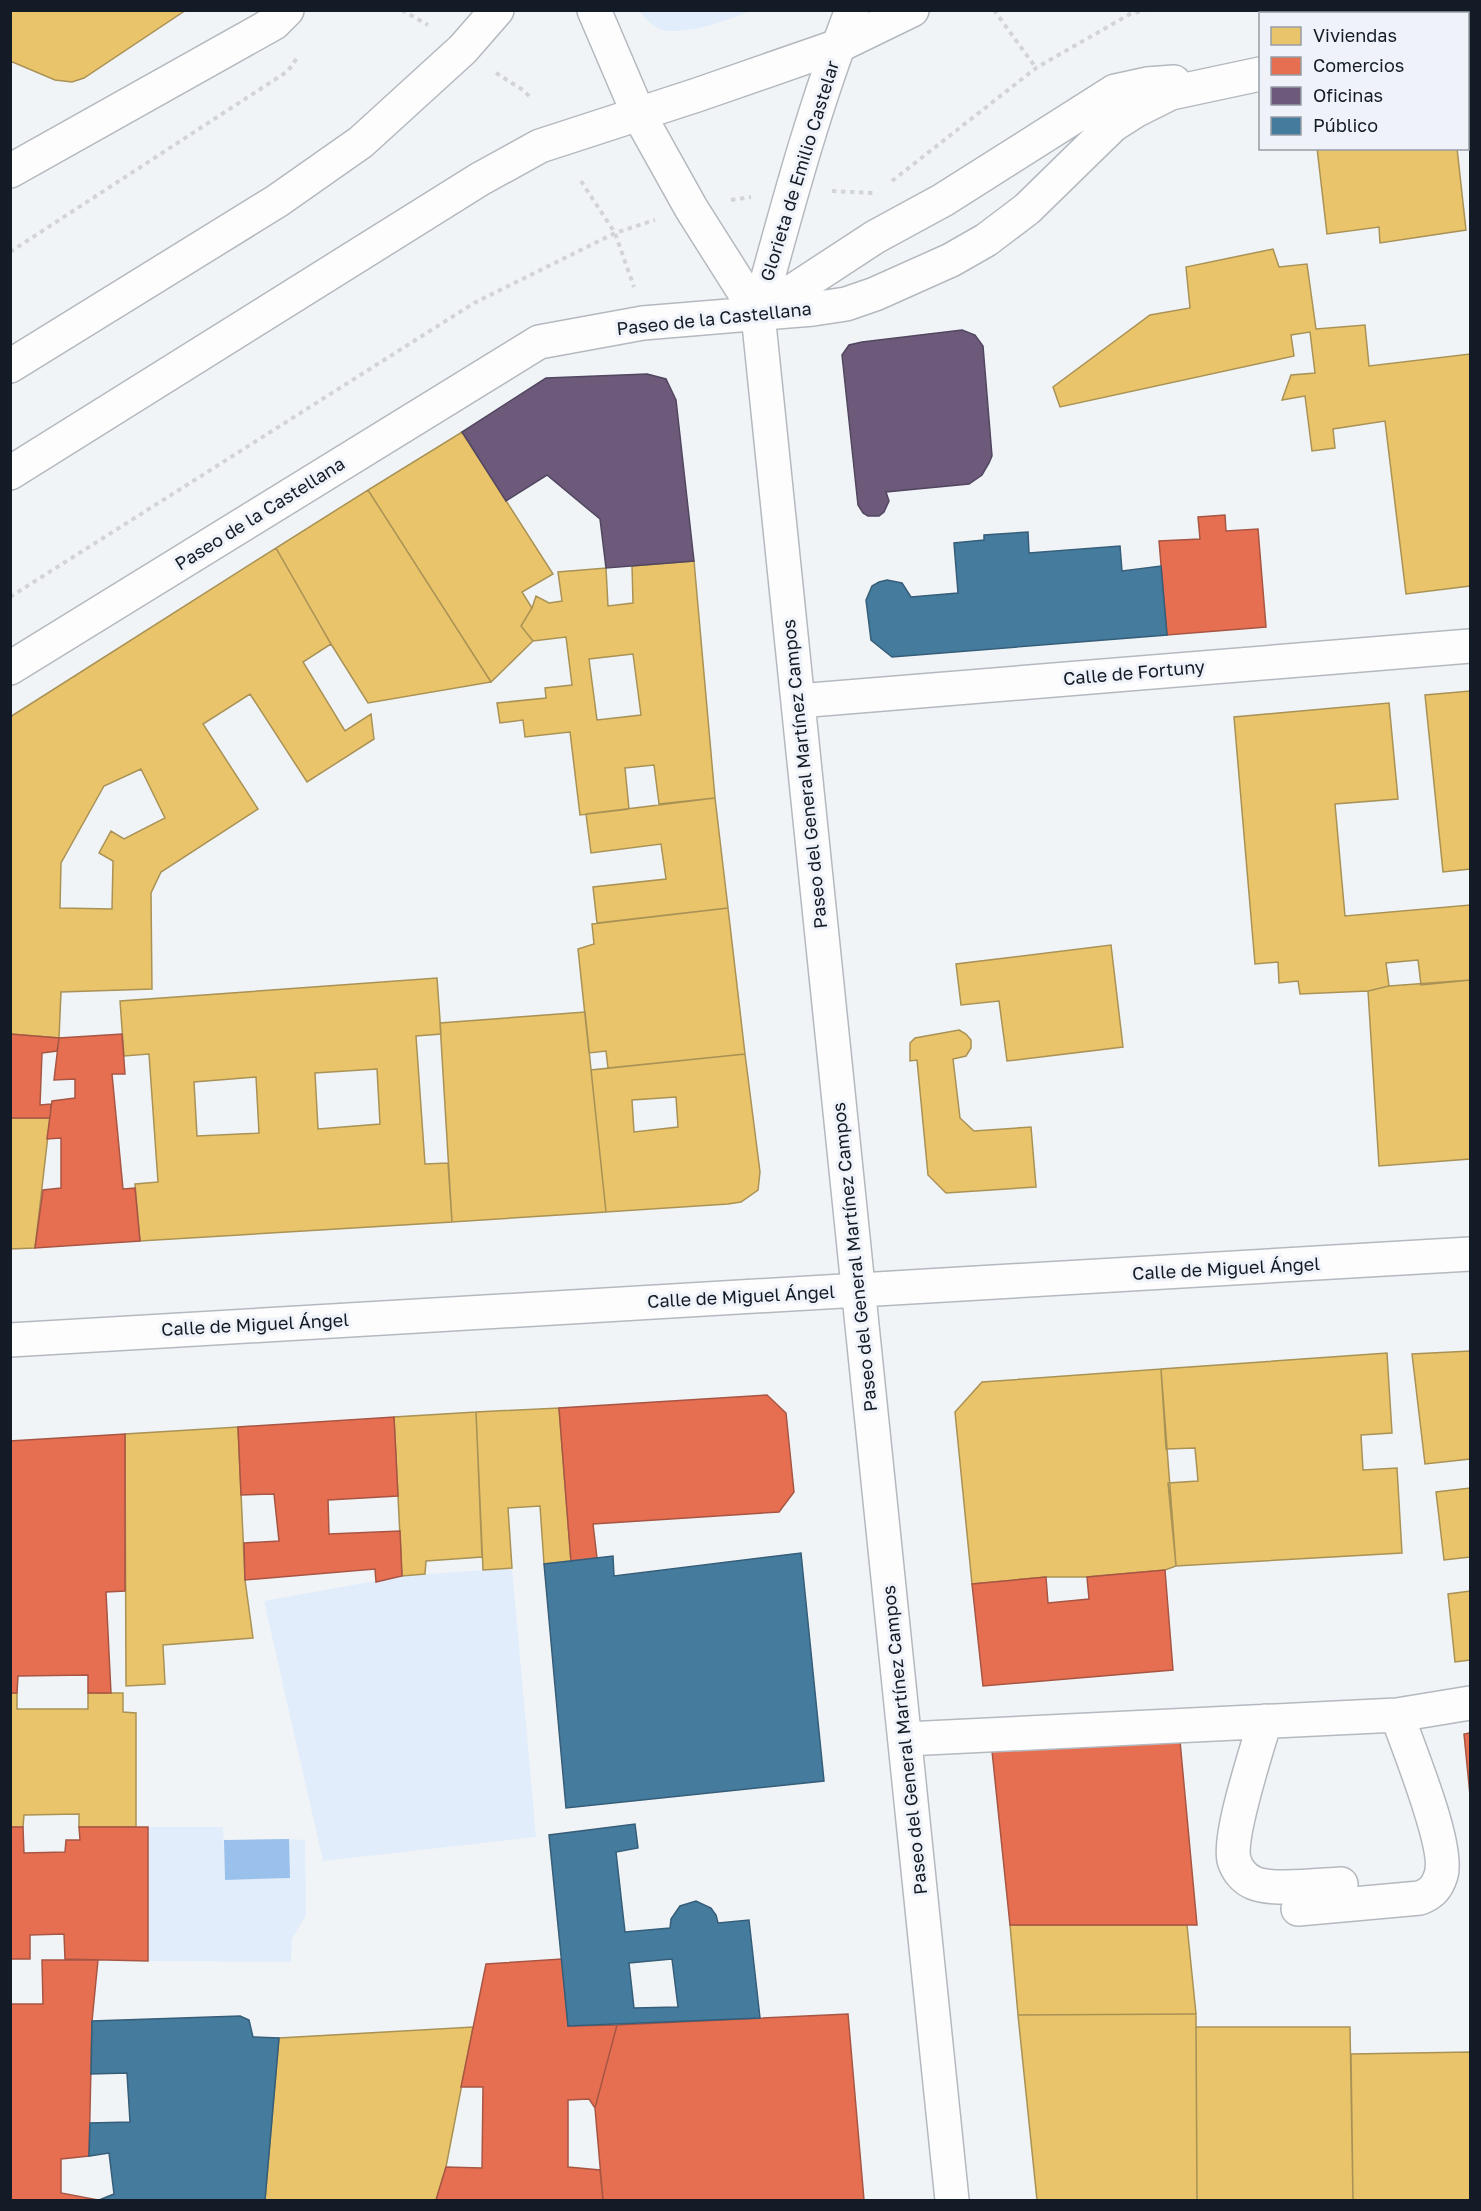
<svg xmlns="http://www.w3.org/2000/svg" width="1481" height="2211" font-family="'Golos Text',sans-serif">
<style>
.green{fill:#e1edfb}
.water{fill:#9ac0ec}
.homes{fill:#e9c46a;stroke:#a99256;stroke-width:1.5;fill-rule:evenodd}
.shops{fill:#e76f51;stroke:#a75644;stroke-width:1.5}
.offices{fill:#6d597a;stroke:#524761;stroke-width:1.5}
.public{fill:#457b9d;stroke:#365e79;stroke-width:1.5;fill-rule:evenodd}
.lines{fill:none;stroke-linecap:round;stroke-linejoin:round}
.minor-casing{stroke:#b4b9bf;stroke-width:36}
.highway-casing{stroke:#b4b9bf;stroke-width:36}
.path{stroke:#d4d4d7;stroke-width:4;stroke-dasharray:4.5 4.5;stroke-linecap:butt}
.minor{stroke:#fdfdfe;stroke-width:33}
.highway{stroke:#fdfdfe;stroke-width:33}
.labels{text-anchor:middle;stroke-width:6;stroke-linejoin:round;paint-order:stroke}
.street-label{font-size:18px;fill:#131c26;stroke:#eff3f9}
</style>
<rect width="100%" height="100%" fill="#f1f4f7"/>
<path class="green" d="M 639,11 L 750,11 C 730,20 680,37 660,29 C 651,25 645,18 639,11 Z
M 512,1568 L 536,1837 L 323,1861 L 264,1601 L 402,1576 Z
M 148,1827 L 223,1827 L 225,1880 L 289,1878 L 289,1839 L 305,1840 L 306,1915 L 292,1939 L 291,1962 L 148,1961 Z"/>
<path class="water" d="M 289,1839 L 290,1878 L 225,1880 L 224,1840 Z"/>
<path class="homes" d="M 10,10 L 186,10 L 84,78 L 72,82 L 55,80 L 10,61 Z
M 1317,148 L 1457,148 L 1466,230 L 1380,243 L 1379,227 L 1327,234 Z
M 1273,249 L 1279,267 L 1307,264 L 1316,329 L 1365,325 L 1369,366 L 1470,354 L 1470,586 L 1406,594 L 1385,421 L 1333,429 L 1335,448 L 1312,451 L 1305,396 L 1282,400 L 1291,375 L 1315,373 L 1310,332 L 1291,335 L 1294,356 L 1060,407 L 1053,387 L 1150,315 L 1190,308 L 1186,267 Z
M 462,432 L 553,574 L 522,592 L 532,608 L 521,626 L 533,641 L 491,682 L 368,490 Z
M 368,490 L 491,682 L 368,703 L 331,644 L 276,548 Z
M 276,548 L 331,644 L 303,662 L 345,731 L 371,714 L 374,739 L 307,782 L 250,694 L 203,724 L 258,809 L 161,872 L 151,893 L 152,989 L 61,992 L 59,1038 L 10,1034 L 10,717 ZM 141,769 L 165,818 L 124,839 L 111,831 L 99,853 L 113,861 L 112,909 L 60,908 L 61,863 L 104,786 Z
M 694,561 L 715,798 L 659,804 L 654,765 L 625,768 L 629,809 L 580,815 L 570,732 L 525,737 L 523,720 L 500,723 L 497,703 L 546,698 L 545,688 L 572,685 L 566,637 L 533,641 L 521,626 L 532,608 L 536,596 L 549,603 L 562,601 L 558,572 L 606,568 L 608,606 L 633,603 L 632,566 ZM 633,654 L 641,715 L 597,720 L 589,659 Z
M 1470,691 L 1470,869 L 1443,872 L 1425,695 Z
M 1389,703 L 1398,799 L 1335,804 L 1345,916 L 1470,905 L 1470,980 L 1421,985 L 1418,960 L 1386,963 L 1389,986 L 1368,991 L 1300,994 L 1298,981 L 1279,983 L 1278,962 L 1255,964 L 1234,717 Z
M 715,798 L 728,908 L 597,923 L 593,887 L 666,879 L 661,844 L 591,853 L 586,814 Z
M 728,908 L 745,1054 L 608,1068 L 606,1051 L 589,1053 L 578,949 L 594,944 L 592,924 Z
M 1111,945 L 1123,1047 L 1007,1061 L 999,1001 L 961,1005 L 956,964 Z
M 437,978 L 441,1034 L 416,1036 L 425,1164 L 448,1163 L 452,1222 L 140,1241 L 135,1184 L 158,1182 L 149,1054 L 124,1056 L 120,1001 ZM 377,1069 L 380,1124 L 318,1129 L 315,1073 ZM 256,1077 L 259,1133 L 197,1136 L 194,1082 Z
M 1470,980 L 1470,1159 L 1379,1166 L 1368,991 L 1389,986 Z
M 585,1012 L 606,1212 L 452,1222 L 440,1023 Z
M 959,1030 L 966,1034 L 971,1040 L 971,1048 L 966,1056 L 953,1059 L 960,1118 L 974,1131 L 1031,1127 L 1036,1187 L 946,1193 L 928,1175 L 917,1060 L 910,1061 L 910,1043 L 915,1038 Z
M 745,1054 L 760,1172 L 758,1190 L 741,1202 L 728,1204 L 606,1212 L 591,1070 ZM 676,1097 L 678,1127 L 634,1132 L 632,1100 Z
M 10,1118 L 50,1118 L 35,1248 L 10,1249 Z
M 1470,1351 L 1470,1459 L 1425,1464 L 1412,1354 Z
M 1387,1353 L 1392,1433 L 1361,1435 L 1363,1470 L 1397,1468 L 1402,1553 L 1176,1566 L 1168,1483 L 1198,1481 L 1195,1448 L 1166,1449 L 1161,1369 Z
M 1161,1369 L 1176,1566 L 1165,1570 L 1087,1577 L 1046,1577 L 972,1584 L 955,1412 L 982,1382 Z
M 559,1408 L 571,1562 L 544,1564 L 540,1506 L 508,1508 L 512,1568 L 483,1570 L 476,1412 Z
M 476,1412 L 482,1557 L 426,1561 L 425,1574 L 402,1576 L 394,1417 Z
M 238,1427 L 245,1580 L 253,1638 L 163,1645 L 165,1684 L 126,1686 L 125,1434 Z
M 1470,1488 L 1470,1557 L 1444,1560 L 1436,1492 Z
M 1470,1591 L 1470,1660 L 1455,1662 L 1448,1594 Z
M 10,1693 L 17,1693 L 17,1709 L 88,1709 L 88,1693 L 123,1693 L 123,1712 L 136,1713 L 136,1827 L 79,1827 L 79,1814 L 24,1815 L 23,1827 L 10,1827 Z
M 1010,1925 L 1187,1925 L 1196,2014 L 1018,2015 Z
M 1196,2014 L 1197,2200 L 1037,2200 L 1018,2015 Z
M 473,2027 L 446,2167 L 436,2200 L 265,2200 L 279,2038 Z
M 1196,2027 L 1350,2027 L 1353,2200 L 1197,2200 Z
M 1470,2052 L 1470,2200 L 1353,2200 L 1351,2054 Z"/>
<path class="shops" d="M 1225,515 L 1226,531 L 1258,529 L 1266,627 L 1167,635 L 1159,541 L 1200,539 L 1198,517 Z
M 10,1034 L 59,1038 L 57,1051 L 42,1053 L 40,1105 L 51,1104 L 50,1118 L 10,1118 Z
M 122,1034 L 125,1074 L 112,1074 L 123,1189 L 135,1188 L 140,1241 L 35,1248 L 43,1190 L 61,1188 L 61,1138 L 47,1139 L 52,1101 L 75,1098 L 75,1079 L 54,1080 L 59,1038 Z
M 767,1395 L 786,1413 L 794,1492 L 779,1512 L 593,1524 L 597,1558 L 571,1562 L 559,1408 Z
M 394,1417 L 398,1496 L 328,1500 L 329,1534 L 400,1531 L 402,1576 L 376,1582 L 375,1569 L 245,1580 L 244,1543 L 279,1541 L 274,1494 L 241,1495 L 238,1427 Z
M 125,1434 L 125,1591 L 106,1592 L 111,1693 L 88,1693 L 88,1675 L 18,1676 L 17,1693 L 10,1693 L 10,1441 Z
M 1165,1570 L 1173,1670 L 983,1686 L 972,1584 L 1046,1577 L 1048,1603 L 1089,1599 L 1087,1577 Z
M 1470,1733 L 1470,1795 L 1464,1734 Z
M 1180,1741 L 1197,1925 L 1010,1925 L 992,1751 Z
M 10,1827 L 23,1827 L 24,1853 L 65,1852 L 66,1840 L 80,1840 L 79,1827 L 148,1827 L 148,1961 L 65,1959 L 64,1934 L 30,1935 L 30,1959 L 10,1959 Z
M 562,1959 L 568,2026 L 617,2025 L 595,2108 L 589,2099 L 568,2100 L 568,2167 L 600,2170 L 603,2200 L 436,2200 L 446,2167 L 482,2168 L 483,2087 L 461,2087 L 486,1964 Z
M 42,1960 L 98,1960 L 92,2021 L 89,2156 L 61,2159 L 61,2193 L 98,2200 L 10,2200 L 10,2004 L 43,2004 Z
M 848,2014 L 864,2200 L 603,2200 L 595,2108 L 617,2025 Z"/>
<path class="offices" d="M 962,330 L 975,335 L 983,346 L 992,456 L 989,463 L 982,475 L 969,484 L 886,492 L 889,501 L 884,512 L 879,516 L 868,516 L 863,513 L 858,505 L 842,355 L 849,345 L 862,342 Z
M 647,374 L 666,379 L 676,400 L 694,561 L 606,568 L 600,519 L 547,475 L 506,501 L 462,432 L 546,378 Z"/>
<path class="public" d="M 1028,532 L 1029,553 L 1120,546 L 1122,571 L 1161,566 L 1167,635 L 892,657 L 871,640 L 866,600 L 872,586 L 879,582 L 887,580 L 902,583 L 911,597 L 958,593 L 954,543 L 984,540 L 984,535 Z
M 801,1553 L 824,1781 L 566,1808 L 544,1564 L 613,1556 L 614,1576 Z
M 635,1824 L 638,1848 L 616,1852 L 625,1932 L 670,1928 L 671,1919 L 680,1906 L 696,1901 L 711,1908 L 716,1915 L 718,1923 L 749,1920 L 760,2018 L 568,2026 L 549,1835 ZM 672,1959 L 678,2007 L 634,2008 L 629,1963 Z
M 240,2016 L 249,2020 L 253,2037 L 279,2038 L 265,2200 L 99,2200 L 114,2194 L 109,2153 L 89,2156 L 90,2123 L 130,2122 L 127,2073 L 91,2074 L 92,2021 Z"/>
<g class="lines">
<g class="minor-casing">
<path id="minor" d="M 594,10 L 638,113 L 691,208 L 758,314
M 852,10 C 813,109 786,212 758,314 L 952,2200
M 1468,32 L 1470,32
M 10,171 L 274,23 L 287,10
M 762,311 L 875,237 L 943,200 L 1115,91 L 1147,84 L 1174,82
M 10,668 L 539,342 L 643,323 L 813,309 L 846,304 L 875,294 L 951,260 L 986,240 L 1027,209 L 1113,125 L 1135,111 L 1171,93 L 1260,74
M 798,701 L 1470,646
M 10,1340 L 1470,1254
M 1265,1721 C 1257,1750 1228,1835 1234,1860 C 1237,1870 1244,1879 1254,1883 C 1272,1891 1320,1885 1341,1884
M 906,1739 L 1397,1715 L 1470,1703
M 1298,1909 L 1420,1898 C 1432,1893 1437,1888 1441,1875 C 1450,1847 1408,1747 1397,1715"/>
</g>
<g class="highway-casing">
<path id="highway" d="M 10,366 L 277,201 L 361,142 L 463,49 L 497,10
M 10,473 L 480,179 L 540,146 L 697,95 L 838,46 L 912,10"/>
</g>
<path class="path" d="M 402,10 L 428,25
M 994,10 L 1036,68
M 496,73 L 523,90 L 532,99
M 581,181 L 615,233 L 634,287
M 892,181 L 1036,68 L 1130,14 L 1146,10
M 832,191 L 873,193
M 731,200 L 751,197
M 10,252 L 288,71 L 299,55
M 10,597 L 474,303 L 615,233 L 655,220"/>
<use href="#minor" class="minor"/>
<use href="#highway" class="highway"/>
</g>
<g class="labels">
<g class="street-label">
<text transform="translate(800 171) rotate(-73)" y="6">Glorieta de Emilio Castelar</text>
<text transform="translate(714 319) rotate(-6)" y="6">Paseo de la Castellana</text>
<text transform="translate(260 514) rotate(-32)" y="6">Paseo de la Castellana</text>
<text transform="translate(1134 673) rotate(-5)" y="6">Calle de Fortuny</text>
<text transform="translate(805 774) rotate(-96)" y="6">Paseo del General Martínez Campos</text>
<text transform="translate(855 1257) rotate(-96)" y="6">Paseo del General Martínez Campos</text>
<text transform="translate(1226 1269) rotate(-3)" y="6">Calle de Miguel Ángel</text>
<text transform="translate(741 1297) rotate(-3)" y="6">Calle de Miguel Ángel</text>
<text transform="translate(255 1325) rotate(-3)" y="6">Calle de Miguel Ángel</text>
<text transform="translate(905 1740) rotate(-96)" y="6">Paseo del General Martínez Campos</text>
</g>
</g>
<rect width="1481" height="2211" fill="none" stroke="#131c26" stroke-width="24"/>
<rect x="1259" y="12" width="210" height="138" fill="#eff3f9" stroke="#979da5" stroke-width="1.5"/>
<rect x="1271" y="27" width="30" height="18" fill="#e9c46a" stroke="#979da5" stroke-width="1.5"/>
<text x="1313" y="42" font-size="18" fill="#131c26">Viviendas</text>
<rect x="1271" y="57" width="30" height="18" fill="#e76f51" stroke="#979da5" stroke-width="1.5"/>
<text x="1313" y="72" font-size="18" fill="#131c26">Comercios</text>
<rect x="1271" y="87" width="30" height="18" fill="#6d597a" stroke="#979da5" stroke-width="1.5"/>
<text x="1313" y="102" font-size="18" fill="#131c26">Oficinas</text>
<rect x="1271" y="117" width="30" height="18" fill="#457b9d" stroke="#979da5" stroke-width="1.5"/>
<text x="1313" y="132" font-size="18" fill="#131c26">Público</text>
</svg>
